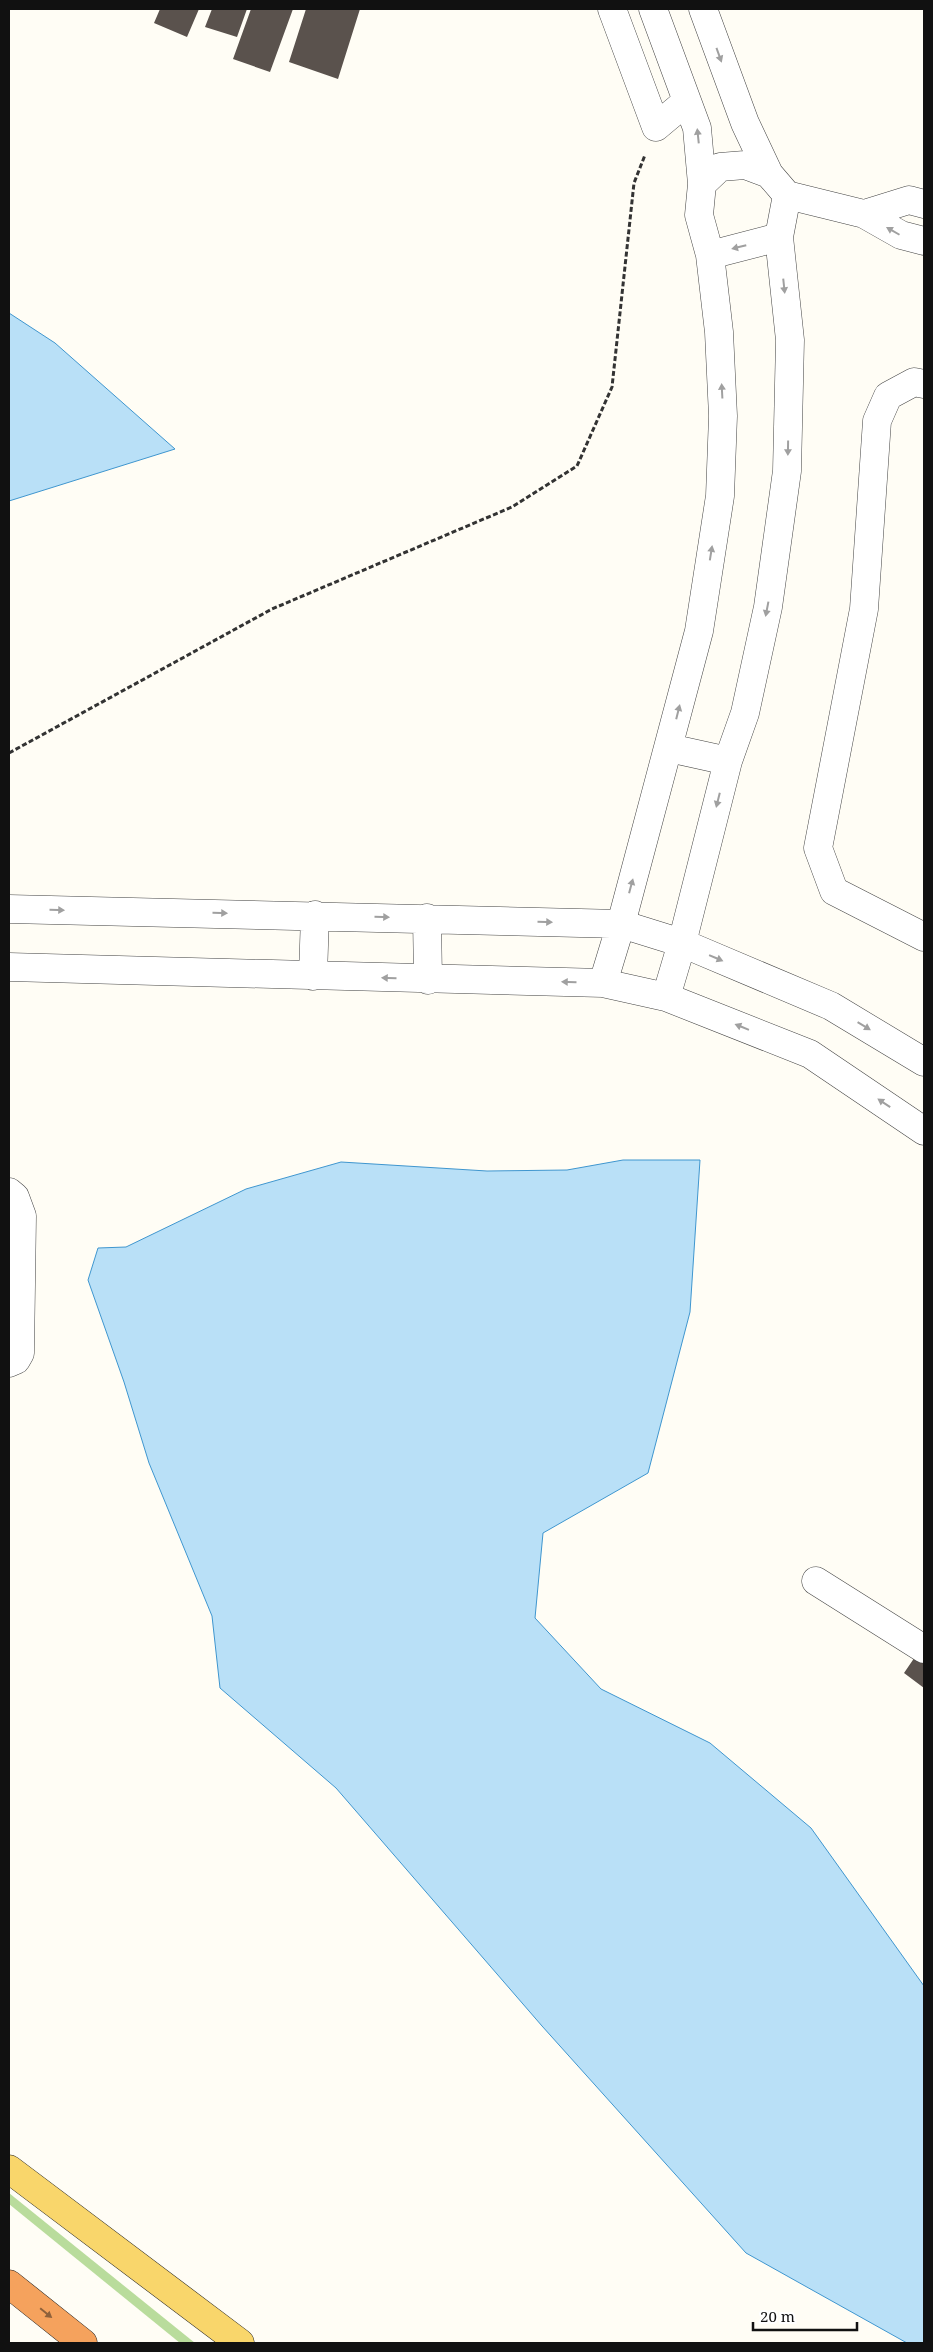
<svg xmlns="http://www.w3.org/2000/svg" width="933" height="2352" font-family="'Noto Serif',serif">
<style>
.forest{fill:#b9dc9c}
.water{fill:#b9e0f7;stroke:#3f96cf}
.building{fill:#5a524d}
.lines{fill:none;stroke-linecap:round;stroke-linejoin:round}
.minor-casing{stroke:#444;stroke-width:29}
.major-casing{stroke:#222;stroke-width:29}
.highway-casing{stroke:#222;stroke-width:29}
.path{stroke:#333;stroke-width:3;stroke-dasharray:5 2.5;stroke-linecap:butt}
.minor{stroke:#fff;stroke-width:28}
.major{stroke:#f9d66b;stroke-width:28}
.highway{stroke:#f5a25d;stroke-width:28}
.oneway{fill:#a0a0a0}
.oneway2{fill:#8e613b}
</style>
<rect width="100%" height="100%" fill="#fffdf5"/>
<path class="forest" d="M 9,2193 L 195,2343 L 180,2343 L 9,2204 Z"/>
<path class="water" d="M 9,313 L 55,343 L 175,449 L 9,501 Z
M 623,1160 L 700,1160 L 690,1312 L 648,1473 L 543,1533 L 535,1618 L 601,1689 L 710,1743 L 811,1828 L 924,1986 L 924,2343 L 907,2343 L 746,2253 L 542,2026 L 336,1788 L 220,1688 L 212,1616 L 149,1463 L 124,1382 L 88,1280 L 98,1248 L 126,1247 L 246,1189 L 341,1162 L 487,1171 L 567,1170 Z"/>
<path class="building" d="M 160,9 L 199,9 L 187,37 L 154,23 Z
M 212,9 L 247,9 L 237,37 L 205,27 Z
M 251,9 L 293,9 L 270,72 L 233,59 Z
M 306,9 L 360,9 L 338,79 L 289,62 Z
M 919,1651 L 924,1655 L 924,1688 L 904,1673 Z"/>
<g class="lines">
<g class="minor-casing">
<path id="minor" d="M 612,9 L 656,127 L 687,101
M 653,9 L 697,128 L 702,184
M 703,9 L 745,123 L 769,174
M 787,195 L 779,237 L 710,255 L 699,215 L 702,184 L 720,167 L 745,165 L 769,174 L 787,195 L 864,214 L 901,235 L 924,241
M 864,214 L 909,200 L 924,204
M 924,384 L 914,382 L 888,396 L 877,421 L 864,609 L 818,848 L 834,891 L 924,937
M 669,748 L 728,761
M 9,909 L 621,924 L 682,943 L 831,1006 L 924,1062
M 427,918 L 428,980
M 9,967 L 603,983 L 666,997 L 810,1054 L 924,1131
M 313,976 L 315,915
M 603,983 L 621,924 L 699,631 L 720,496 L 723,416 L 719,332 L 710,255
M 666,997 L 682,943 L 728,761 L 745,713 L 768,607 L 787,471 L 790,340 L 779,237
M 9,1192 L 15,1197 L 22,1216 L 20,1353 L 16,1360 L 9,1363
M 816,1581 L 924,1649"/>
</g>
<g class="major-casing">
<path id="major" d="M 9,2169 L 240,2343"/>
</g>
<g class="highway-casing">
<path id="highway" d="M 9,2284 L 83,2343"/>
</g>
<path class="path" d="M 9,753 L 272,609 L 512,507 L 577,466 L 612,387 L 634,183 L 645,155"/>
<use href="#minor" class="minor"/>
<use href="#major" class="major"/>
<use href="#highway" class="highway"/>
</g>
<defs><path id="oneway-solid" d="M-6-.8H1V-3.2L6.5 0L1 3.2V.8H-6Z" transform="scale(1.25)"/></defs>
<g class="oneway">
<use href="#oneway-solid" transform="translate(719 55) rotate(70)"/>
<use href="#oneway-solid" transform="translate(698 136) rotate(-96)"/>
<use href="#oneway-solid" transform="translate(893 231) rotate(-150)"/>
<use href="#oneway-solid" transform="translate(739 247) rotate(166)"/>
<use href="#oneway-solid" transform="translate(784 286) rotate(84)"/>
<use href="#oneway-solid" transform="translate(722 391) rotate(-93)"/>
<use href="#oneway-solid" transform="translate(788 448) rotate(91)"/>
<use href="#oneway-solid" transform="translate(711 553) rotate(-81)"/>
<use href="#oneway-solid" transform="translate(767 609) rotate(101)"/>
<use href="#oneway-solid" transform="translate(678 712) rotate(-76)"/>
<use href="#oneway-solid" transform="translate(718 800) rotate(104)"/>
<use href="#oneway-solid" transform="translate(631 886) rotate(-75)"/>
<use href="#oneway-solid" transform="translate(57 910) rotate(1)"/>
<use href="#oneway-solid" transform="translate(220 913) rotate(1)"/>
<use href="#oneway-solid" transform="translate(382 917) rotate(2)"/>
<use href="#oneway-solid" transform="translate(545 922) rotate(2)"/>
<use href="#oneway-solid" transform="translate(716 958) rotate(23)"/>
<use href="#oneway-solid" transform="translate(389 978) rotate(-178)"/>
<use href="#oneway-solid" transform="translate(569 982) rotate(-179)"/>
<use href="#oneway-solid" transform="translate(864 1026) rotate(31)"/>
<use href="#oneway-solid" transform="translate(742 1027) rotate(-158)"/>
<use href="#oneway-solid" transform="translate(884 1103) rotate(-146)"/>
</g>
<use class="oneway2" href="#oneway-solid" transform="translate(46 2313) rotate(39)"/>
<rect width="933" height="2352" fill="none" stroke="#111111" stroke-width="20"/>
<path d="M753 2322v8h104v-8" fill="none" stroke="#111111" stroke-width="2.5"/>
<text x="760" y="2322" font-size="15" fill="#111111" stroke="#ffffff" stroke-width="4" paint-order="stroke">20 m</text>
</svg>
